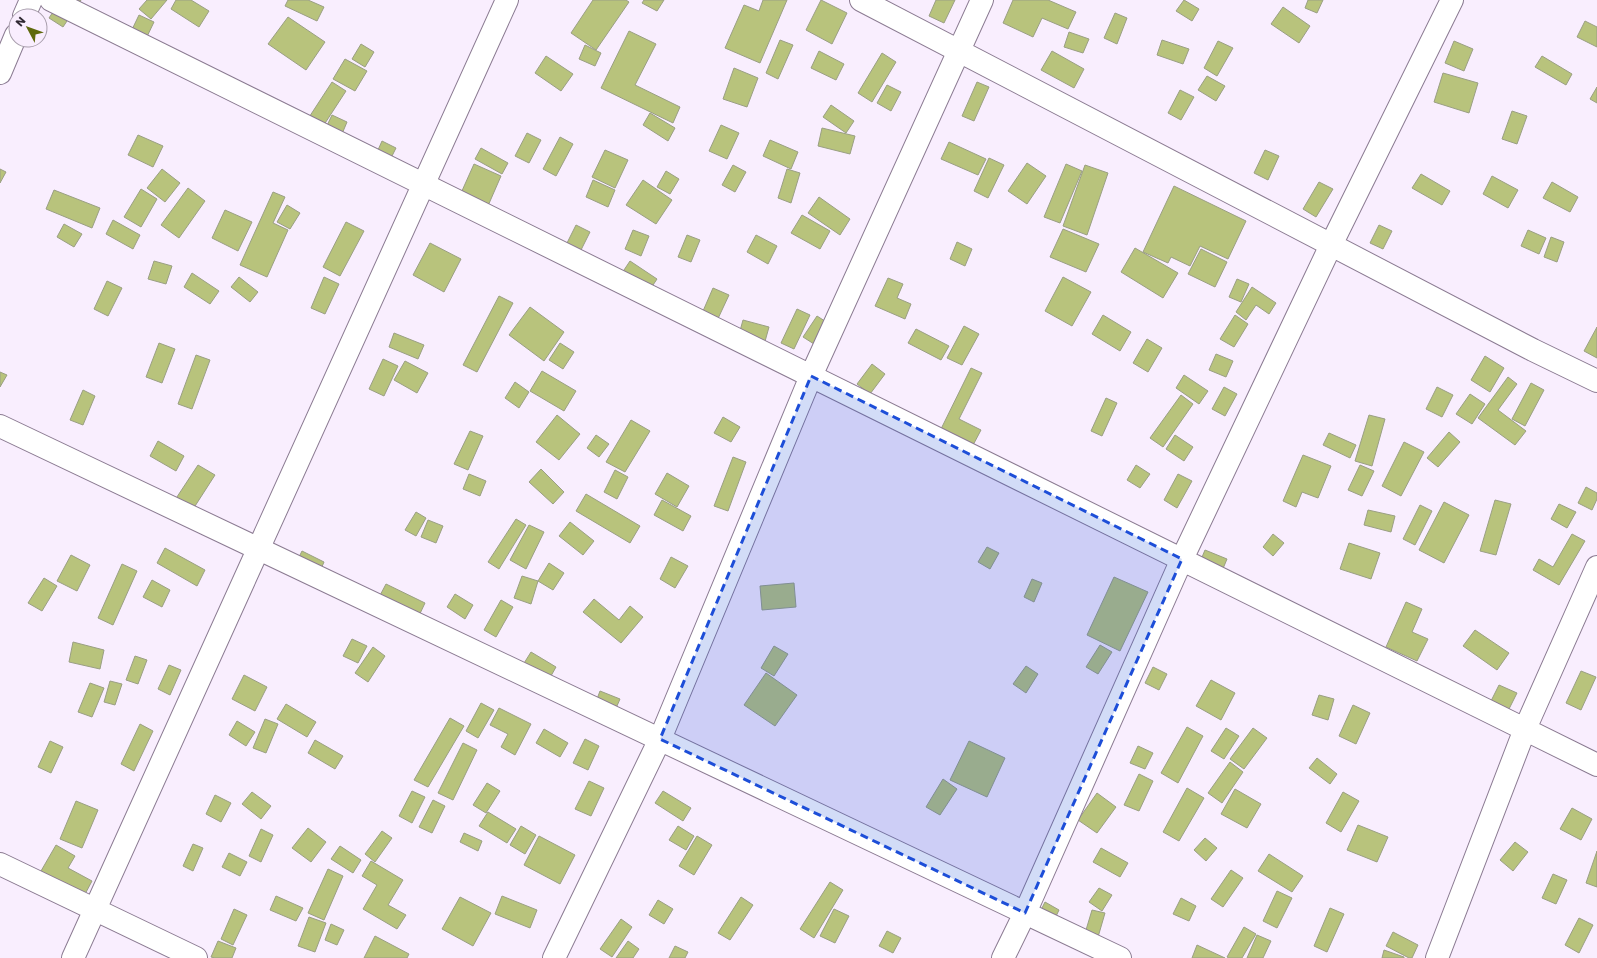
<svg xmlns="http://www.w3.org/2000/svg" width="1597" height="958" font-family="Poppins,sans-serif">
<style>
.building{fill:#b8c37c;stroke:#9a9f83}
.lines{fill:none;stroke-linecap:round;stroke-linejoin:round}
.street-casing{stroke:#8b7b92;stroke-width:24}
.street{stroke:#fff;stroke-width:22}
.marked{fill:#1d4ed8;fill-opacity:0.2;stroke:#1d4ed8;stroke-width:3;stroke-dasharray:8 5;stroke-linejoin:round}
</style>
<rect width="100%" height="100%" fill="#f9eefe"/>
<path class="building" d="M 61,0 L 81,0 L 63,27 L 49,18 Z
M 147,0 L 167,0 L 151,19 L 139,9 Z
M 176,0 L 191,0 L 209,11 L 199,27 L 171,9 Z
M 288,0 L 308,0 L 324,7 L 317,21 L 285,6 Z
M 593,0 L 626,0 L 629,2 L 596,50 L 571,33 Z
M 644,0 L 664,0 L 657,11 L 642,3 Z
M 763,0 L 787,0 L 760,63 L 725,48 L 744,5 L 759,11 Z
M 821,0 L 847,13 L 832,44 L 806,30 Z
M 936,0 L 955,0 L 944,23 L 929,16 Z
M 1013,0 L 1048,0 L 1076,12 L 1068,29 L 1042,18 L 1033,37 L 1003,23 Z
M 1184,0 L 1199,9 L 1192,21 L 1176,11 Z
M 1308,0 L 1323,0 L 1317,13 L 1305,8 Z
M 1283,7 L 1310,26 L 1299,43 L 1271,24 Z
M 1115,13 L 1127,18 L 1117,44 L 1104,38 Z
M 139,15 L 154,22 L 142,47 L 127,40 Z
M 288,17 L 325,42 L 306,70 L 268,44 Z
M 1585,21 L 1597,27 L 1597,47 L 1577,37 Z
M 629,31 L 656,44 L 635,85 L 680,107 L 673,123 L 601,88 Z
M 1069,32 L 1089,39 L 1083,53 L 1064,47 Z
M 780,40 L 793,45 L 778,79 L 766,73 Z
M 1162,40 L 1189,49 L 1183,64 L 1157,55 Z
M 1218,41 L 1233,48 L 1217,76 L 1204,68 Z
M 1454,41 L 1473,49 L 1464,71 L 1445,63 Z
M 361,44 L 374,52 L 365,67 L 352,59 Z
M 585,45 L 601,53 L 595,66 L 579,59 Z
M 819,51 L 844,64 L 836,80 L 811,68 Z
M 1052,51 L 1084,69 L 1074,88 L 1041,70 Z
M 882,53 L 896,62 L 872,102 L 858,93 Z
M 546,56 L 573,74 L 561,91 L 535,73 Z
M 1542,56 L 1572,74 L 1566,85 L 1535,67 Z
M 345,59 L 367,71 L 355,91 L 333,79 Z
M 734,68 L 758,78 L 747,107 L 723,99 Z
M 1443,73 L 1478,83 L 1469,113 L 1434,102 Z
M 1207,76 L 1225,86 L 1216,101 L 1198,90 Z
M 332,82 L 346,91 L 318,134 L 304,125 Z
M 977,82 L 989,87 L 974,121 L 962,116 Z
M 887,85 L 901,92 L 891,111 L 877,103 Z
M 1597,87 L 1597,103 L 1590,99 Z
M 1180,90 L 1194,97 L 1181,120 L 1168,113 Z
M 831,105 L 854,121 L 846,133 L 823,117 Z
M 1512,111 L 1527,116 L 1517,144 L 1502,139 Z
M 650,113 L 675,128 L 668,141 L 643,125 Z
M 332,115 L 347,122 L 339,141 L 323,134 Z
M 721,125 L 739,133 L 727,159 L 709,151 Z
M 822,128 L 855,136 L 850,154 L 818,146 Z
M 527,133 L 541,140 L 529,163 L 515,156 Z
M 138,135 L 163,146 L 153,167 L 128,155 Z
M 560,137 L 573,144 L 556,176 L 543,169 Z
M 770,140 L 798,152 L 791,169 L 763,156 Z
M 382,141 L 396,148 L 387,166 L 374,159 Z
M 949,142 L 986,159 L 978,175 L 941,159 Z
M 481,148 L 508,163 L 502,174 L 475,159 Z
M 605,150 L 628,160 L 615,188 L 592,177 Z
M 1265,150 L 1279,156 L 1268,180 L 1254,173 Z
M 989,158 L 1004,165 L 988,198 L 974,191 Z
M 1027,163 L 1046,176 L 1027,204 L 1008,191 Z
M 474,164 L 501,176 L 484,215 L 457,202 Z
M 1066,164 L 1082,171 L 1060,223 L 1044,217 Z
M 733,165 L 746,172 L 735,192 L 722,185 Z
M 1085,165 L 1108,173 L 1087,235 L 1063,226 Z
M 0,169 L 6,172 L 0,183 Z
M 162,169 L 180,183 L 165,202 L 147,188 Z
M 787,169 L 800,173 L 791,203 L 778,198 Z
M 666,171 L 679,179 L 670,194 L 657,187 Z
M 1421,174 L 1450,191 L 1442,205 L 1412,188 Z
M 1492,176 L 1518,190 L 1508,208 L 1483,194 Z
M 593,180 L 615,190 L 608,207 L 586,197 Z
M 643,180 L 672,200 L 656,224 L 626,205 Z
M 1319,182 L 1333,189 L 1316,217 L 1303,209 Z
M 1552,182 L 1578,197 L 1570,212 L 1543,198 Z
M 1174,186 L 1246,221 L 1228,259 L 1200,246 L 1190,266 L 1171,257 L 1168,263 L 1143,252 Z
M 188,188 L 205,201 L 179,238 L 161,225 Z
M 141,189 L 157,199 L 141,227 L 124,217 Z
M 54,190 L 100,208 L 92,228 L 46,209 Z
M 273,192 L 285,197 L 273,223 L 288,230 L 267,277 L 240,265 Z
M 819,197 L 850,219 L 840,235 L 808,213 Z
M 287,205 L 300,213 L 290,229 L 277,222 Z
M 225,210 L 252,222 L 238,251 L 212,238 Z
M 802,215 L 830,231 L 820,249 L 791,233 Z
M 113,220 L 140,235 L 133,249 L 106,234 Z
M 346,222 L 364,231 L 340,276 L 323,267 Z
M 64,224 L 82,234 L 74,247 L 57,237 Z
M 576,225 L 590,232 L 575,262 L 561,255 Z
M 1379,225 L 1392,231 L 1383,249 L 1370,243 Z
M 1063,229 L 1099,244 L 1086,272 L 1050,257 Z
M 633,230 L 649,236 L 641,256 L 625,249 Z
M 1528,230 L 1546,238 L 1539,254 L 1521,246 Z
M 687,235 L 700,240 L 691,262 L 678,257 Z
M 756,235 L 777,246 L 768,264 L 747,252 Z
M 1551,237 L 1564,242 L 1557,262 L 1544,257 Z
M 957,242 L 972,249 L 965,266 L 950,259 Z
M 430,243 L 461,259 L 444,292 L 413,275 Z
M 1135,248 L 1178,273 L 1163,298 L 1121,272 Z
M 1201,249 L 1227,262 L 1215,287 L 1188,274 Z
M 154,261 L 172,266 L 166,284 L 148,279 Z
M 630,261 L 657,279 L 647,294 L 620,276 Z
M 192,273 L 219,291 L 210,304 L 184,287 Z
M 239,277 L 258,292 L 250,302 L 231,287 Z
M 324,277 L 339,284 L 325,314 L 311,308 Z
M 1063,277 L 1091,292 L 1072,326 L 1045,311 Z
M 888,278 L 903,284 L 897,298 L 911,304 L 905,319 L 875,306 Z
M 1237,279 L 1249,284 L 1241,302 L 1229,297 Z
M 107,281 L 122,288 L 108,316 L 94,309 Z
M 1252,287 L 1276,303 L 1269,314 L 1256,305 L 1246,320 L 1236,312 Z
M 713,288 L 729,295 L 715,325 L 700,318 Z
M 499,296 L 513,303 L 477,372 L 463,365 Z
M 530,307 L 564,332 L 544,361 L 509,335 Z
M 797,309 L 810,315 L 794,349 L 781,343 Z
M 1103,315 L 1131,332 L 1120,351 L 1092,334 Z
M 1235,315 L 1248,324 L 1234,347 L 1220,339 Z
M 817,316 L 828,323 L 814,344 L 803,337 Z
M 743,320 L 769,327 L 764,345 L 738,338 Z
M 964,326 L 979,334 L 962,365 L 947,358 Z
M 1597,327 L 1597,358 L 1584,351 Z
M 916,329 L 949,346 L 941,360 L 908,343 Z
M 394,333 L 424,345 L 418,359 L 389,347 Z
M 1147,339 L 1162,348 L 1148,372 L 1133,363 Z
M 159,343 L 175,349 L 162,383 L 146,377 Z
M 560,343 L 574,352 L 563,369 L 549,360 Z
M 1216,354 L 1233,361 L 1226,377 L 1209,370 Z
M 196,355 L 210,360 L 192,409 L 178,404 Z
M 1485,356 L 1504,368 L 1490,392 L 1471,380 Z
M 383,359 L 398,366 L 384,396 L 369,389 Z
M 405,361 L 428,373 L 417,393 L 394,380 Z
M 872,364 L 885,374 L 870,394 L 857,384 Z
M 971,368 L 982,373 L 959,419 L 981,430 L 972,447 L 940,431 Z
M 542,371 L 576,391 L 564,411 L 530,391 Z
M 0,372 L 7,375 L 0,387 Z
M 1184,375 L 1208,391 L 1199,404 L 1176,388 Z
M 1508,377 L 1517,384 L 1498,410 L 1526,431 L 1515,445 L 1478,418 Z
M 515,382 L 529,392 L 519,408 L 505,398 Z
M 1531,383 L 1544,390 L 1525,426 L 1512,419 Z
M 1224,387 L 1237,394 L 1225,416 L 1212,409 Z
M 1437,387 L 1453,395 L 1442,417 L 1426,409 Z
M 83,390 L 95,396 L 83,425 L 70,420 Z
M 1470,394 L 1485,404 L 1472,424 L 1456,414 Z
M 1181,395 L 1193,404 L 1163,447 L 1150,438 Z
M 1106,398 L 1117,403 L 1102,436 L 1091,431 Z
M 557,415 L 580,434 L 559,460 L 536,442 Z
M 1369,415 L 1385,419 L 1372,466 L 1355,461 Z
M 723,417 L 740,427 L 731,442 L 714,433 Z
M 631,420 L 650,431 L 625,472 L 606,462 Z
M 470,431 L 483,436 L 468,470 L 454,464 Z
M 1449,432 L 1460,442 L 1438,467 L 1427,458 Z
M 1329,433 L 1356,445 L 1350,458 L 1323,445 Z
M 596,435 L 609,444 L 599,457 L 587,448 Z
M 1175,435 L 1193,447 L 1184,461 L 1166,449 Z
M 158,441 L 184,456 L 176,471 L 150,456 Z
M 1404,442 L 1424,452 L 1401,496 L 1382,486 Z
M 1303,455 L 1331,466 L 1318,498 L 1302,492 L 1296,507 L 1283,501 Z
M 733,457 L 746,462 L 728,511 L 714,506 Z
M 198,465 L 215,475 L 188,517 L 171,506 Z
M 1136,465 L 1150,474 L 1140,488 L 1127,480 Z
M 1360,465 L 1374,471 L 1362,496 L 1348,490 Z
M 541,469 L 564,492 L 553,504 L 529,482 Z
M 615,470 L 628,477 L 617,499 L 604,492 Z
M 667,473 L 689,486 L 677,507 L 655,494 Z
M 469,474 L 486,481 L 480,496 L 463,489 Z
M 1178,474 L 1192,481 L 1177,508 L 1164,500 Z
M 1586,487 L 1597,493 L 1597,499 L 1592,510 L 1578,503 Z
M 586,494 L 640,526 L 630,543 L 576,511 Z
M 662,500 L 691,516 L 683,531 L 654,515 Z
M 1495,500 L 1511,504 L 1496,555 L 1480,551 Z
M 1444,502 L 1469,515 L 1444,563 L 1419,550 Z
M 1559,504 L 1576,512 L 1567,528 L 1551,519 Z
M 1420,505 L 1432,511 L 1415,545 L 1403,539 Z
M 1368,510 L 1395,516 L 1391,532 L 1364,525 Z
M 416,512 L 426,518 L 416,536 L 405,530 Z
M 516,519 L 526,525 L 499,569 L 488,562 Z
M 428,520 L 443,526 L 436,543 L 421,537 Z
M 570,522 L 594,541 L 583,555 L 559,536 Z
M 529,525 L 544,532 L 526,569 L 510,560 Z
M 1273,534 L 1284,543 L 1273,556 L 1263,547 Z
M 1572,534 L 1585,541 L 1559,585 L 1533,570 L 1539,559 L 1553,567 Z
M 1349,543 L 1380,553 L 1371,579 L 1340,569 Z
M 987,547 L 999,553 L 990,569 L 978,562 Z
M 165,548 L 205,570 L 197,586 L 157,563 Z
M 1205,550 L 1227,559 L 1217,583 L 1195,574 Z
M 302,551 L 324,562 L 318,576 L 295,565 Z
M 71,555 L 90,565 L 77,591 L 57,581 Z
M 671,557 L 688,566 L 675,588 L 660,579 Z
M 549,563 L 564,573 L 553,590 L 538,581 Z
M 122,564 L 137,571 L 113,625 L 98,618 Z
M 522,576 L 538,581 L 531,604 L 514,598 Z
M 1114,577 L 1148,592 L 1120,651 L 1087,635 Z
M 44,578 L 57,586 L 42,611 L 28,603 Z
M 1032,579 L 1042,583 L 1034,602 L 1024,597 Z
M 152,580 L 170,590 L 162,607 L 143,597 Z
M 794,583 L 796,607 L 762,610 L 760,586 Z
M 386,584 L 425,603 L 416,622 L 376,603 Z
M 455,594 L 473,605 L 465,619 L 447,607 Z
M 594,599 L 619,620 L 630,606 L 643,617 L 621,643 L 583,612 Z
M 501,600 L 513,607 L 496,637 L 484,630 Z
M 1406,602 L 1422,609 L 1412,632 L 1428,639 L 1417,661 L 1386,647 Z
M 1475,630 L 1509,653 L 1497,670 L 1463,646 Z
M 352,639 L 367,646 L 358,663 L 343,656 Z
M 73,642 L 104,650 L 100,669 L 69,662 Z
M 1100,645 L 1112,652 L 1098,674 L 1086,667 Z
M 774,646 L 788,654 L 774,676 L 761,668 Z
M 373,647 L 385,656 L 368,682 L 355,673 Z
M 531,652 L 556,667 L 547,683 L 521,668 Z
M 135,656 L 147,660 L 138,684 L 126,680 Z
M 169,665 L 181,670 L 170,695 L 158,689 Z
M 1026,666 L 1038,674 L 1026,693 L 1013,684 Z
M 1153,667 L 1167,674 L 1159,690 L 1145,683 Z
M 1581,671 L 1596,677 L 1581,710 L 1566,703 Z
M 766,673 L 797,695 L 775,726 L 744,705 Z
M 244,675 L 267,687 L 255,711 L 232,699 Z
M 1211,680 L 1235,693 L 1221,720 L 1196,706 Z
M 110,681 L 122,684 L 115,705 L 104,702 Z
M 90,683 L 104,688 L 92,717 L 78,712 Z
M 1499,685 L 1517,693 L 1505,717 L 1487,709 Z
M 600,691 L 620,699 L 613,715 L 594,707 Z
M 1319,695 L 1334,699 L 1328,720 L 1312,715 Z
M 481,703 L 494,710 L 478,738 L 466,731 Z
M 286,704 L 316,722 L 307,737 L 277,719 Z
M 1353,705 L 1370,713 L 1356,744 L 1339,736 Z
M 499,708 L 531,724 L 515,755 L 501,747 L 508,734 L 490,725 Z
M 450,718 L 464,726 L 428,787 L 414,780 Z
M 265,719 L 278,724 L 266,753 L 253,748 Z
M 237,721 L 255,732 L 246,746 L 229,735 Z
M 140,724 L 153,731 L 134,771 L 121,764 Z
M 1187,727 L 1203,736 L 1178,783 L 1161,773 Z
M 1226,728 L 1239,736 L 1224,759 L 1211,751 Z
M 1253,728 L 1267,738 L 1244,769 L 1230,759 Z
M 544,729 L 568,743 L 560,757 L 536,743 Z
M 585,739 L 599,746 L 588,770 L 573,763 Z
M 315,740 L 343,756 L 335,769 L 308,753 Z
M 50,741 L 63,747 L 51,773 L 38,767 Z
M 969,741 L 1005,758 L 987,797 L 950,780 Z
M 463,743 L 477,750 L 453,800 L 438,793 Z
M 1138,746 L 1153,753 L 1145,769 L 1130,763 Z
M 1317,758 L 1337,774 L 1330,784 L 1309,768 Z
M 1230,762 L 1243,772 L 1222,803 L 1208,793 Z
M 1139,774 L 1153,781 L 1139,811 L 1124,805 Z
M 943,779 L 957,789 L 940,815 L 926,807 Z
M 589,781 L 604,788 L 591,816 L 575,809 Z
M 487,783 L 500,791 L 486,813 L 473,805 Z
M 1187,788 L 1204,798 L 1179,841 L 1163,832 Z
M 1235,789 L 1261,804 L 1247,828 L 1221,814 Z
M 412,791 L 425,797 L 412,823 L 399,816 Z
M 663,791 L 691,808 L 683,821 L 655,803 Z
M 252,792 L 271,806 L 261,819 L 242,804 Z
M 1343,792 L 1359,801 L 1341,832 L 1326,823 Z
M 1097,793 L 1116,807 L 1097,833 L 1078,820 Z
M 215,795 L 231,803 L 221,822 L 206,814 Z
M 433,800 L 445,806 L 432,833 L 419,827 Z
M 76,801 L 98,810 L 82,848 L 60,839 Z
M 1572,808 L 1592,819 L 1581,840 L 1560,829 Z
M 488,812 L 516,829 L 507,843 L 479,826 Z
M 1358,825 L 1388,837 L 1377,862 L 1347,850 Z
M 521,826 L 536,835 L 525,854 L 510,845 Z
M 678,826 L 694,836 L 686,850 L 669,840 Z
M 308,828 L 326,842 L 311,862 L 292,848 Z
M 261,829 L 273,835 L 261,862 L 249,856 Z
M 382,831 L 392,838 L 375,862 L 365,854 Z
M 464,833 L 482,841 L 478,851 L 460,842 Z
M 539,836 L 575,855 L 560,884 L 524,865 Z
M 697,836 L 712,845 L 694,875 L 679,866 Z
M 1205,838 L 1217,848 L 1206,861 L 1194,850 Z
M 1515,842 L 1528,852 L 1513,871 L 1500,860 Z
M 193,844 L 203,848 L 193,871 L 183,866 Z
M 56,845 L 75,856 L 68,868 L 92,881 L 84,896 L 41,871 Z
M 340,846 L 361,860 L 353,873 L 331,859 Z
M 1101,848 L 1128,863 L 1120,877 L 1093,862 Z
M 1597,851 L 1597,887 L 1586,883 Z
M 229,853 L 247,862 L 240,876 L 222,867 Z
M 1269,854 L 1303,876 L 1292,892 L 1258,871 Z
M 371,861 L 403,880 L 388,905 L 406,915 L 397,929 L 363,909 L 377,885 L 362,876 Z
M 328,869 L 343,876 L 324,920 L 308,913 Z
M 1231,870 L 1243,878 L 1223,907 L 1211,899 Z
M 1553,874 L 1567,880 L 1556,904 L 1542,898 Z
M 830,882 L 843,890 L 814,938 L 800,929 Z
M 1099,888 L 1112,895 L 1102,911 L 1089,902 Z
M 1277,891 L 1292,898 L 1277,928 L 1263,921 Z
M 276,896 L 303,908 L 296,921 L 270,910 Z
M 502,896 L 537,910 L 530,928 L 495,914 Z
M 460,897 L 491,913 L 473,946 L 442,929 Z
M 741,897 L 753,905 L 730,940 L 718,933 Z
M 1181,898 L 1196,906 L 1189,921 L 1173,914 Z
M 658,900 L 673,909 L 664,924 L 649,915 Z
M 1045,902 L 1059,910 L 1051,927 L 1036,920 Z
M 1330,908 L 1344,914 L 1327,952 L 1314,946 Z
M 234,909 L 247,915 L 233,945 L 221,939 Z
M 834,909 L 849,916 L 835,943 L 820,936 Z
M 1092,910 L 1105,913 L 1096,944 L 1083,940 Z
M 309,917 L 326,923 L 315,952 L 298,946 Z
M 1579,918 L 1593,925 L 1579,953 L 1565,945 Z
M 621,919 L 632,927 L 612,957 L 600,949 Z
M 331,924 L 344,930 L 337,945 L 325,940 Z
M 1244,927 L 1256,934 L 1242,958 L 1229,958 L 1227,957 Z
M 887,931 L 901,938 L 893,953 L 879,946 Z
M 1393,932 L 1418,945 L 1412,958 L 1409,958 L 1386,946 Z
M 1257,935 L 1271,941 L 1263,958 L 1247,958 Z
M 375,936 L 409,954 L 407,958 L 364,958 Z
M 218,941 L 236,948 L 232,958 L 215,958 L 211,957 Z
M 628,941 L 639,949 L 633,958 L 616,958 Z
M 1197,945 L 1225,958 L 1192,958 Z
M 675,946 L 688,952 L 685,958 L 669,958 Z
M 1384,950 L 1404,957 L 1404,958 L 1382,958 Z"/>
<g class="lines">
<g class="street-casing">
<path id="street" d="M 51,0 L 1597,765
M 861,0 L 1533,350 L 1597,381
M 24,16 L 31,0
M 0,73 L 16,35
M 0,426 L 1120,958
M 0,864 L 196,958
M 73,958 L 507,0
M 554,958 L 660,739 L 811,376 L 982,0
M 1003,958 L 1025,913 L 1182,559 L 1331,245 L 1452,0
M 1437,958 L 1525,729 L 1597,567"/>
</g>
<use href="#street" class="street"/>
</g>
<path class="marked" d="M 811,376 L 1182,559 L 1025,913 L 660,739 Z"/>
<g transform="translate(28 28) rotate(311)"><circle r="19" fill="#f9eefe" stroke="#a99fad"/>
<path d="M0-3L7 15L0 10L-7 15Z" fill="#5f690d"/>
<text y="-6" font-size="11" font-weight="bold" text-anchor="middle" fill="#302933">N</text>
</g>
</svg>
